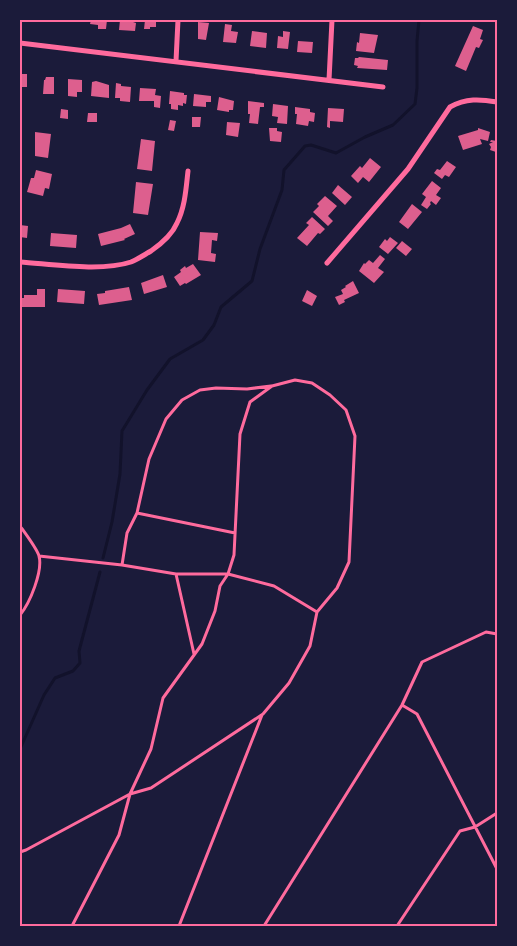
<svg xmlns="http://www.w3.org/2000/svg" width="517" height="946" font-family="'DM Sans',sans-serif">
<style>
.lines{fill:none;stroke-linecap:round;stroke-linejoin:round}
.stream{stroke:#12122b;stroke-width:3}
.building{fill:#dd5f8e}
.service{stroke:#ff6b9d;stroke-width:3}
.minor{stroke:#ff6b9d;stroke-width:5}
.neatline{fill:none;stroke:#ff6b9d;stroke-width:2}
</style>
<rect width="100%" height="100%" fill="#1b1b3a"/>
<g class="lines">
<path class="stream" d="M 103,558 L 112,522 L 120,474 L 122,431 L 147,390 L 170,359 L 203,340 L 214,325 L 221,307 L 252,281 L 260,249 L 282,190 L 284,170 L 305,146 L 311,145 L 336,153 L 365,137 L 393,125 L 415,104 L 417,88 L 417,41 L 419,20
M 20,749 L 44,695 L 55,678 L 73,671 L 80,663 L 79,651 L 100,572
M 20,760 L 20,764"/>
</g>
<path class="building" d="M 91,20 L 107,20 L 106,29 L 98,29 L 98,25 L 90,24 Z
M 120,20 L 133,20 L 133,22 L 136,23 L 135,31 L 119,30 Z
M 145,20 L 156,20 L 156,27 L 150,27 L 150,29 L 144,29 Z
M 198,22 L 209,23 L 206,40 L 198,39 Z
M 225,24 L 232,25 L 231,31 L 238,32 L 236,43 L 223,42 Z
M 473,26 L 483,30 L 480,39 L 483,40 L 479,48 L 476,47 L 466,71 L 455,66 Z
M 252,31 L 267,33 L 266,48 L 250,46 Z
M 283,31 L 290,32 L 288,49 L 277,48 L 278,36 L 283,37 Z
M 360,33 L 378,35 L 374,53 L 356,51 L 357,42 L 359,43 Z
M 298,41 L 313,42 L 312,53 L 297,52 Z
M 359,57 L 388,60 L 387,70 L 357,68 L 358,66 L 354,65 L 355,58 L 358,58 Z
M 20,74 L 27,74 L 27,87 L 20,87 Z
M 46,77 L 54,77 L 54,94 L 43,94 L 44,80 L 45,80 Z
M 68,79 L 82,80 L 82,92 L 77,92 L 77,97 L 68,96 Z
M 96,81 L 109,85 L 109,98 L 91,96 L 92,82 Z
M 116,83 L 121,84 L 121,86 L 131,87 L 130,102 L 120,101 L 120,98 L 115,98 Z
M 140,88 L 156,89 L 155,95 L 161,96 L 160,108 L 154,107 L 154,101 L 139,101 Z
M 170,91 L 184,93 L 184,95 L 187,95 L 186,104 L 183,103 L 183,106 L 178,105 L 178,110 L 171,109 L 171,104 L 169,104 Z
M 194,94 L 211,96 L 211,102 L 206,102 L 206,107 L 193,106 Z
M 219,97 L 234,101 L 233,110 L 229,110 L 229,112 L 217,110 Z
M 248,101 L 264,103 L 264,107 L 260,107 L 258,124 L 249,123 L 250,114 L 248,114 Z
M 273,104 L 288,106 L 287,124 L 277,123 L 278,117 L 272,116 Z
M 295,107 L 310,109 L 310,112 L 315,113 L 314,122 L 309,121 L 308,126 L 296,124 L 297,114 L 295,114 Z
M 328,108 L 344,109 L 343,122 L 330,121 L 330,128 L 327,127 Z
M 61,109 L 68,110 L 68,119 L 60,118 Z
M 88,113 L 97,113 L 97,122 L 87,122 Z
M 192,117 L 201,117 L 200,127 L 192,127 Z
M 170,120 L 176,121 L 174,131 L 168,130 Z
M 227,122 L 240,123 L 238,137 L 226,135 Z
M 269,128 L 277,128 L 277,131 L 282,132 L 281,142 L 270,141 Z
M 478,128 L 490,132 L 488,141 L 480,139 L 482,144 L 463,150 L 458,136 L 478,130 Z
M 35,132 L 51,134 L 48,158 L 35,156 Z
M 141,139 L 155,141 L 152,171 L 137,169 Z
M 491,140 L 497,141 L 496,152 L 490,150 L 491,147 L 489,144 L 493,142 L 490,142 Z
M 370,158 L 381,167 L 369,182 L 363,177 L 358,183 L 351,176 L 360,166 L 362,168 Z
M 447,161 L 456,167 L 449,177 L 445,175 L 442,179 L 434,173 L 437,169 L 440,170 Z
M 36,170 L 52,174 L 49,189 L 45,188 L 43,196 L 27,192 L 31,178 L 34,178 Z
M 432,181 L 441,188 L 436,195 L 441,198 L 436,205 L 431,201 L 430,203 L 431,204 L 427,209 L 421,205 L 426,197 L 422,194 Z
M 136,182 L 153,184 L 148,215 L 133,213 Z
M 338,185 L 352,197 L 345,205 L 332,193 Z
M 325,196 L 337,206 L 328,216 L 333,221 L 328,226 L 313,212 L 319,206 L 317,204 Z
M 412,204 L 422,212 L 408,229 L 399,222 Z
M 312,217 L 325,229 L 320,234 L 318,233 L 307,246 L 297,238 L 309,225 L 306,223 Z
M 130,224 L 135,234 L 124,239 L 125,240 L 101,246 L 98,234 L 121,228 Z
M 20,225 L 28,226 L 27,238 L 20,237 Z
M 200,232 L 218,233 L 217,241 L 212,240 L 211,253 L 216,254 L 215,262 L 198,260 Z
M 51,233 L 77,235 L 76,248 L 50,246 Z
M 390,237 L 398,243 L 388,254 L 379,247 L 385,239 L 387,241 Z
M 402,241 L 412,249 L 406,256 L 396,248 Z
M 380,255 L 385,259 L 378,268 L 384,272 L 374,283 L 359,271 L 364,263 L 365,264 L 369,260 L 373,263 Z
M 193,264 L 201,275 L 186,284 L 185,283 L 180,286 L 174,277 L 181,272 L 180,270 L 185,266 L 186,268 Z
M 163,275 L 167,287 L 144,294 L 141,283 Z
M 353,281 L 359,293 L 344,300 L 345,302 L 339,305 L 335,297 L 343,294 L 341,290 L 346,287 L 345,286 Z
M 129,287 L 132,300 L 99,305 L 97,294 L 105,293 L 105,291 Z
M 37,289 L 45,289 L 45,307 L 20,307 L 20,298 L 24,298 L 24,295 L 37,295 Z
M 58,289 L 85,291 L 84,304 L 57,302 Z
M 307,290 L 317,296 L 312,306 L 302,301 Z"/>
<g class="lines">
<path class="service" d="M 137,513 L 235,533
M 20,526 C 25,533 37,549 39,556 C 43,571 30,603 20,615
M 39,556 L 122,565 L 176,574 L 228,574 L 274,586 L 317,612 L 337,588 L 349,562 L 355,436 L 346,410 L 330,395 L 312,383 L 295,380 L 272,386 L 250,402 L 240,434 L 234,555 L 228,574 L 220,586 L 215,611 L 202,644 L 163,698 L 151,749 L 130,794
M 122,565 L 127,533 L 137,513 L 149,459 L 166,419 L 182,400 L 200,390 L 216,388 L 247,389 L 271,386
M 176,574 L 194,654
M 402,705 L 417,714 L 497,869
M 130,794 L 151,788 L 263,714 L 289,683 L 310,646 L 317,612
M 20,852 L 26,850 L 130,794 L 119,835 L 72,926
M 179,926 L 262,715
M 264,926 L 402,705 L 422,662 L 486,632 L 497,634
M 397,926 L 460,831 L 475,827 L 497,813"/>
<path class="minor" d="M 20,43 L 383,87
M 176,61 L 178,20
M 329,80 L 332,20
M 20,262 C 51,264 101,272 131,262 C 138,259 144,255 151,251 C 161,244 172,235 177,223 C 185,207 186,189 188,171
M 327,263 L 408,169 L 450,107 C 466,98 480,99 497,102"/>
</g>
<rect width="517" height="946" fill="none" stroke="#1b1b3a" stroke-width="42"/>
<rect x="21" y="21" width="475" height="904" class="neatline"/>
</svg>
